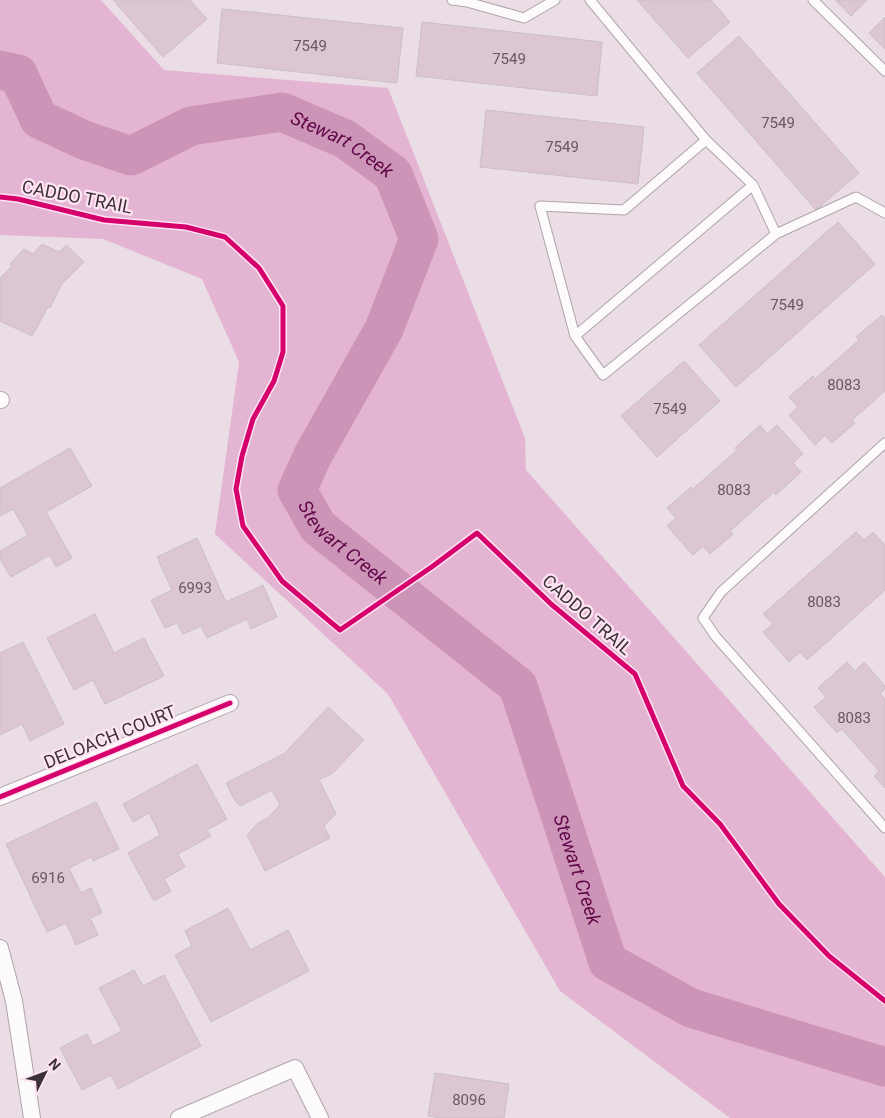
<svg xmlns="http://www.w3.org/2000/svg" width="885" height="1118" font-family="Roboto,sans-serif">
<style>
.green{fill:#e4b5d2}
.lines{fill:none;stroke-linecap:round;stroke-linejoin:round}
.river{stroke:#cc95b7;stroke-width:39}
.building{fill:#dcc6d3;stroke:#cabfc5}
.service-casing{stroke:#afa4ab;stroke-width:11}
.minor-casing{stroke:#afa4ab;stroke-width:18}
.service{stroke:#fcfafb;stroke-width:9}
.minor{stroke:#fcfafb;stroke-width:16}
.cycleway-casing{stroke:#ffe4f3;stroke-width:8}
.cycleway{stroke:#d6006c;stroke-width:5}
.labels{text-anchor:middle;stroke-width:4.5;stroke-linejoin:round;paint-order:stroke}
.number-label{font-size:15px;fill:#665960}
.street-label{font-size:18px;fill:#3b3137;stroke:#ffe4f3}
.water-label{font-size:19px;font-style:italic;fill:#610649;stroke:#ffe4f3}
</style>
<rect width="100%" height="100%" fill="#ebdde5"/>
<path class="green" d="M 0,0 L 101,0 L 164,70 L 388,88 L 525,438 L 526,470 L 885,877 L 885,1118 L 730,1118 L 560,991 L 388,694 L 215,534 L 239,362 L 202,279 L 103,239 L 0,235 Z"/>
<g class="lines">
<path class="river" id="s1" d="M 0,70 L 18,74 L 39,119 L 84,140 L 131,156 L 191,126 L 282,112 L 345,139 L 393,174 L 419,239 L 384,329 L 313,455 L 297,490 L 318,527 L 518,686 L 608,962 L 691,1008 L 885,1067"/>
</g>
<path class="building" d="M 113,0 L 190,0 L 207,19 L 163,57 Z
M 637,0 L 711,0 L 730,22 L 688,58 Z
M 835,0 L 867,0 L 851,16 Z
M 222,9 L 403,28 L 397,83 L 217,63 Z
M 885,17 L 885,49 L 869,33 Z
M 422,22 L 602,42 L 597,96 L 416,76 Z
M 739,36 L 859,173 L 816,210 L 697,73 Z
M 486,110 L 644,127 L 638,184 L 480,167 Z
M 838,222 L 875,264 L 736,387 L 699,345 Z
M 42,244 L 59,252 L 66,245 L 84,262 L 61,285 L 50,308 L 48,307 L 32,336 L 0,321 L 0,278 L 12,266 L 10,264 L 24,249 L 33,254 Z
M 882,315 L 885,318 L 885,391 L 852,420 L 855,423 L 832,443 L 825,435 L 815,445 L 789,415 L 798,407 L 789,397 L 813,376 L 815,379 L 859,340 L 856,337 Z
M 684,361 L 720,401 L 657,457 L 621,416 Z
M 760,425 L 767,434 L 777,425 L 803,454 L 793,463 L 801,472 L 776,495 L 774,492 L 730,531 L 733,534 L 710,554 L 703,546 L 693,555 L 667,526 L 676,518 L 667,508 L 691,487 L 693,489 L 737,450 L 735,448 Z
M 70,448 L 92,486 L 46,512 L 72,558 L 56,567 L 50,555 L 11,577 L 0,559 L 0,551 L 28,535 L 13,509 L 0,516 L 0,488 Z
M 856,532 L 864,540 L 873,532 L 885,545 L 885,590 L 807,660 L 800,652 L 789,662 L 763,632 L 773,624 L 763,614 Z
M 197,538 L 226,602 L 263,585 L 277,617 L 251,629 L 247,619 L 207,638 L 201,626 L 183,634 L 177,623 L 165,628 L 151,600 L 172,590 L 157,557 Z
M 95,614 L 114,653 L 144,638 L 164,676 L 105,704 L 93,680 L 74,690 L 47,638 Z
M 23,642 L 64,724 L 30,741 L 22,724 L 0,735 L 0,653 Z
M 847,662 L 855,671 L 864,662 L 885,686 L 885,689 L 880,694 L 885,699 L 885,788 L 874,776 L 879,771 L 842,729 L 837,733 L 814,707 L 826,697 L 818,688 Z
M 328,707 L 364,740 L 333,773 L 319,780 L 336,814 L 324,826 L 330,838 L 265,871 L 247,835 L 258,823 L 269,817 L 280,805 L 272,790 L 240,806 L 235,801 L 226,783 L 285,753 Z
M 197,764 L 227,819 L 207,830 L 211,836 L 178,854 L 185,867 L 164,879 L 171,891 L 154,901 L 128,853 L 160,835 L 149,813 L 133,822 L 123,804 Z
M 96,802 L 119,849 L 93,861 L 91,857 L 69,868 L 81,893 L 91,888 L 102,913 L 90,918 L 98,935 L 76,945 L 66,923 L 47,932 L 6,844 Z
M 228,908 L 250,950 L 288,930 L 309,971 L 211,1022 L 175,955 L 192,946 L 185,931 Z
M 134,970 L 143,986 L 164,975 L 201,1046 L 118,1089 L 111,1075 L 82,1090 L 60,1048 L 87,1034 L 93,1046 L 122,1031 L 99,988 Z
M 435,1073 L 509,1084 L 504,1118 L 441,1118 L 428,1116 Z"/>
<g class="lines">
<g class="service-casing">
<path id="service" d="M 452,0 L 467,2 L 524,18 L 555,0
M 590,0 L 706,140 L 753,185 L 776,234 L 603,375 L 575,336 L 540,206 L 624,210 L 706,140
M 813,0 L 885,71
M 776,234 L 856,197 L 885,213
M 575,336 L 753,185
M 885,443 L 721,592 L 703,618 L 716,637 L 885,828"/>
</g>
<g class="minor-casing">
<path id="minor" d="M 0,400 L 1,400
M 0,797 L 230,703
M 0,948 L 14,1001 L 32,1118
M 179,1118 L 295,1068 L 320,1118"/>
</g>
<use href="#service" class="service"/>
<use href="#minor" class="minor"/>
<g class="cycleway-casing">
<path id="cycleway" d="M 0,197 L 18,199 L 104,220 L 186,227 L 225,237 L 259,268 L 283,306 L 283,352 L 274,381 L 253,419 L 242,456 L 236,489 L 243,526 L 282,581 L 340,630 L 433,566 L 477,533 L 551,604 L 635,674 L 683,786 L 720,824 L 779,904 L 829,956 L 885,1001
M 0,797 L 230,703"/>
</g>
<use href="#cycleway" class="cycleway"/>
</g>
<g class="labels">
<g class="number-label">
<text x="310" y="51">7549</text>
<text x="509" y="64">7549</text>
<text x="778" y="128">7549</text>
<text x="562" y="152">7549</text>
<text x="787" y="310">7549</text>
<text x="844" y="390">8083</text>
<text x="670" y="414">7549</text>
<text x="734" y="495">8083</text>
<text x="195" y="593">6993</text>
<text x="824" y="607">8083</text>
<text x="854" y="723">8083</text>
<text x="48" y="883">6916</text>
<text x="469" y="1105">8096</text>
</g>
<g class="street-label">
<text transform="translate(77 197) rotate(11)" y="6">CADDO TRAIL</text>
<text transform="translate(587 615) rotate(41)" y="6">CADDO TRAIL</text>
<text transform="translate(110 737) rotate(-22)" y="6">DELOACH COURT</text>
</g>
<g class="water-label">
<text dy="7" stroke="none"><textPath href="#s1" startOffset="395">Stewart Creek</textPath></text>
<text dy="7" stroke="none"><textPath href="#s1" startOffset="875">Stewart Creek</textPath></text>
<text dy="7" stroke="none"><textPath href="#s1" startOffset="1295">Stewart Creek</textPath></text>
</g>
</g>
<g transform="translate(45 1073) rotate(48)" stroke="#ffe4f3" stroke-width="4" paint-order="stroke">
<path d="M0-4L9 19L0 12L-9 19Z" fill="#3b3137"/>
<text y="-8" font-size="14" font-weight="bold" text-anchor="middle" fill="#3b3137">N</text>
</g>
</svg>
